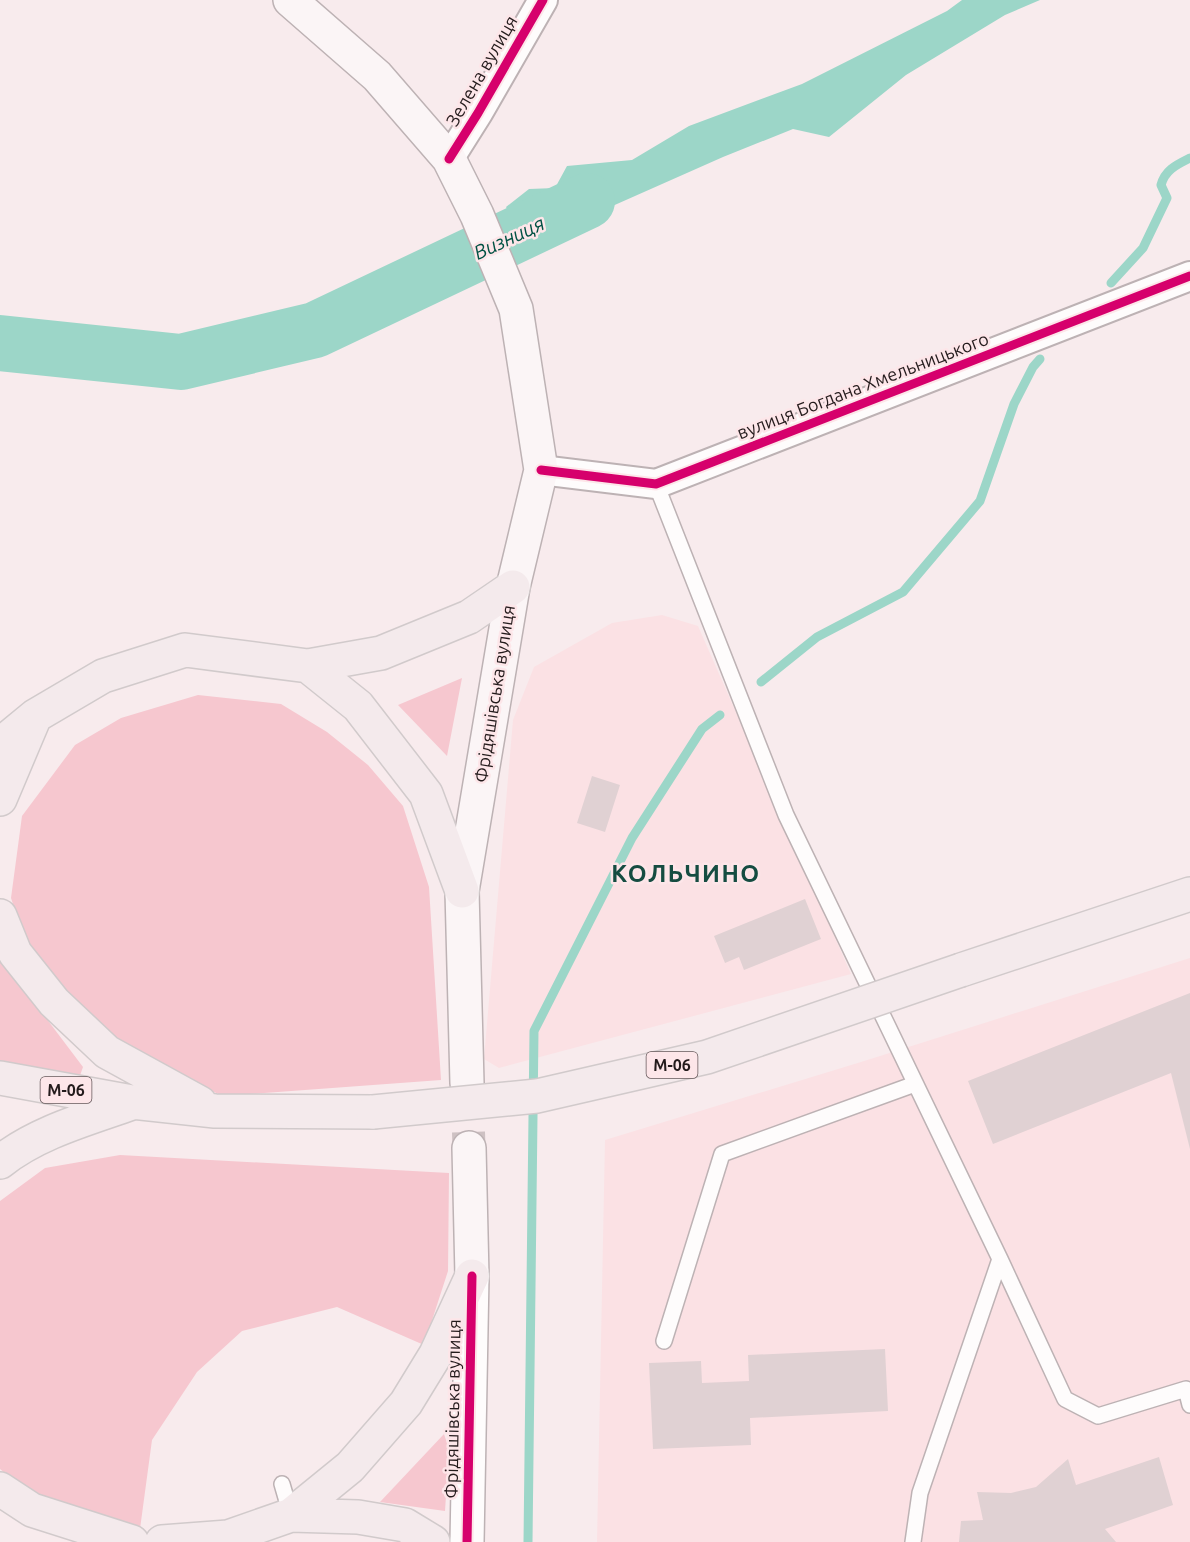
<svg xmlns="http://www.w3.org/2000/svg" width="1190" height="1542" font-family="Ubuntu,sans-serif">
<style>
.built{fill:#fbe1e4}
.green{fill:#f6c7cf}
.water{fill:#9cd6c8}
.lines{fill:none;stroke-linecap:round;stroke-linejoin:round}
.stream{stroke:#9cd6c8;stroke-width:9}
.river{stroke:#9cd6c8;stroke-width:56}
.building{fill:#e0d1d3}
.secondary-tunnel{stroke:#cec1c3;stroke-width:33;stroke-dasharray:33 16;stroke-linecap:butt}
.service-casing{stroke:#bdb2b4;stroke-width:18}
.minor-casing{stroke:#bdb2b4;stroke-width:32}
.tertiary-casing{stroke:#bdb2b4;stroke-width:36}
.secondary-casing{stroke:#bdb2b4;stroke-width:36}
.trunk-casing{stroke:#d1cacb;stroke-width:36}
.service{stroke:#fefcfc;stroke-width:15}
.minor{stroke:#fefcfc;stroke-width:28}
.tertiary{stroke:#fefcfc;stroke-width:33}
.secondary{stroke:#fbf5f6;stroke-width:33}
.trunk{stroke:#f4eaec;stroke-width:33}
.trunk-bridge-casing{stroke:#d1cacb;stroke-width:36;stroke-linecap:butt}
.trunk-bridge{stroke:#f4eaec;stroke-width:33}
.cycleway-casing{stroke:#fde6e9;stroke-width:13}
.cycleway{stroke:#d6006c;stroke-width:9}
.labels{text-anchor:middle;stroke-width:5;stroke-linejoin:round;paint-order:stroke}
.shield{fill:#fde6e9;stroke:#65585a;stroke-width:1.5}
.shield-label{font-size:16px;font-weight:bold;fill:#241b1c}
.street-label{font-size:18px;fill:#241b1c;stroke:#fde6e9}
.water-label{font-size:20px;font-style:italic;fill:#005143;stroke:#fde6e9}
.district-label{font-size:24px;font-weight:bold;letter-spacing:1.5px;fill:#154c41;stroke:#fde6e9}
</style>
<rect width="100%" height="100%" fill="#f8ebed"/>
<path class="built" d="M 662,615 L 698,626 L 851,974 L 499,1068 L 484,1059 L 513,720 L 534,667 L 612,623 Z
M 1190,958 L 1190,1542 L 597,1542 L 605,1140 L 861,1062 Z"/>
<path class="green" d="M 462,678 L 447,756 L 398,705 Z
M 198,695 L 281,704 L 327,732 L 368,765 L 403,806 L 429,887 L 441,1080 L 222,1096 L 120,1044 L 62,994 L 27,946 L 11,898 L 22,816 L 75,745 L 121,718 Z
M 0,957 L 83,1067 L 77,1084 L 0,1064 Z
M 120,1155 L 449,1173 L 448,1271 L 424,1345 L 337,1307 L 242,1331 L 197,1372 L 152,1440 L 140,1529 L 36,1499 L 0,1469 L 0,1201 L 45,1168 Z
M 444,1434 L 449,1449 L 445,1511 L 380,1502 Z"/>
<path class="water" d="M 962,0 L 1040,0 L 1005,15 L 906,75 L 829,137 L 793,129 L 723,157 L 547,235 L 526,246 L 506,207 L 529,189 L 555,188 L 567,166 L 632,160 L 689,126 L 802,84 L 947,11 Z"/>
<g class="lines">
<path class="stream" d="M 1111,283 L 1143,248 L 1167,198 L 1161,185 C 1165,170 1176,165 1190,158
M 761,682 L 817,637 L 903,592 L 980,501 L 1014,404 L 1033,367 L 1040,359
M 528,1542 L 534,1031 L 632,838 L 702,729 L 720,715"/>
<path class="river" d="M 0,343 L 181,362 L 315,330 L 587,201"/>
</g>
<path class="building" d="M 592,776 L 620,785 L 605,832 L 577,823 Z
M 805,899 L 821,939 L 744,970 L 739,957 L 725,963 L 714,936 Z
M 1190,993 L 1190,1149 L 1171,1073 L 993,1144 L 968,1081 Z
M 885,1349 L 888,1411 L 750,1418 L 751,1445 L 653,1449 L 649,1363 L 701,1361 L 702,1383 L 749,1381 L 748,1355 Z
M 1159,1457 L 1173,1505 L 1105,1529 L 1116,1542 L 959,1542 L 961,1521 L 983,1520 L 977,1492 L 1011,1493 L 1036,1487 L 1068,1459 L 1076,1485 Z"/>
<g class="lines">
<path class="secondary-tunnel" d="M 467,1083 L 469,1148"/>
<g class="service-casing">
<path id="service" d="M 656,484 L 786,815 L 1000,1259 L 1065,1399 L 1098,1416 L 1186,1389 L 1190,1405
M 664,1341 L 722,1154 L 915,1084
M 282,1484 L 291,1515
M 913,1542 L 920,1493 L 1000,1259"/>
</g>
<g class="minor-casing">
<path id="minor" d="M 449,159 L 478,113 L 543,0
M 541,470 L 656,484 L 1190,276"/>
</g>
<g class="tertiary-casing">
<path id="tertiary" d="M 467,1542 L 472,1276"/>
</g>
<g class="secondary-casing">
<path id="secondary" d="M 290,0 L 377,76 L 449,159 L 477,215 L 516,309 L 541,470 L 513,587 L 462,891 L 467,1083
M 469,1148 L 472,1276"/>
</g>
<g class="trunk-casing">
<path id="trunk" d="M 308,666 L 358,706 L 426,794 L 462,891
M 0,745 L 35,716 L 103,676 L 185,650 L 308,666 L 381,653 L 469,617 L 513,587
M 0,799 L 33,721
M 0,916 L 15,953 L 54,1002 L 107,1052 L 200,1103
M 961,970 L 1190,894
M 0,1078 L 132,1102 L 215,1111 L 373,1112
M 0,1162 C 38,1132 87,1119 132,1103
M 0,1489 L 32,1510 L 132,1542
M 291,1515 L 358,1517 L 405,1525 L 433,1542
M 162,1542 L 228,1537 L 291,1515 L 350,1467 L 406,1403 L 436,1354 L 472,1276"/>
</g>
<use href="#service" class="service"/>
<use href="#minor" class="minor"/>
<use href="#tertiary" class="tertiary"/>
<use href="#secondary" class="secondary"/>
<use href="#trunk" class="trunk"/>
<g class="trunk-bridge-casing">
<path id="trunk-bridge" d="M 373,1112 L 537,1096 L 707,1057 L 961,970"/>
</g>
<use href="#trunk-bridge" class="trunk-bridge"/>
<g class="cycleway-casing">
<path id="cycleway" d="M 449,159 L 478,113 L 543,0
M 541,470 L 656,484 L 1190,276
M 467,1542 L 472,1276"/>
</g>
<use href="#cycleway" class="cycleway"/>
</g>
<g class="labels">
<g class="shield">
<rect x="646.5" y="1052" width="51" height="26" rx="4.5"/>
<rect x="40.5" y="1077" width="51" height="26" rx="4.5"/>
</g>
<g class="shield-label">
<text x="672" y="1071">М-06</text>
<text x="66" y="1096">М-06</text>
</g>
<g class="street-label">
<text transform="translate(482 71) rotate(-60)" y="6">Зелена вулиця</text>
<text transform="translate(863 386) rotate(-21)" y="6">вулиця Богдана Хмельницького</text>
<text transform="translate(495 694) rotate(-81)" y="6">Фрідяшівська вулиця</text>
<text transform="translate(453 1409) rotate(-89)" y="6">Фрідяшівська вулиця</text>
</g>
<g class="water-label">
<text transform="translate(509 238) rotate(-25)" y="7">Визниця</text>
</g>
<g class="district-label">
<text x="686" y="882">КОЛЬЧИНО</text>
</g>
</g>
</svg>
